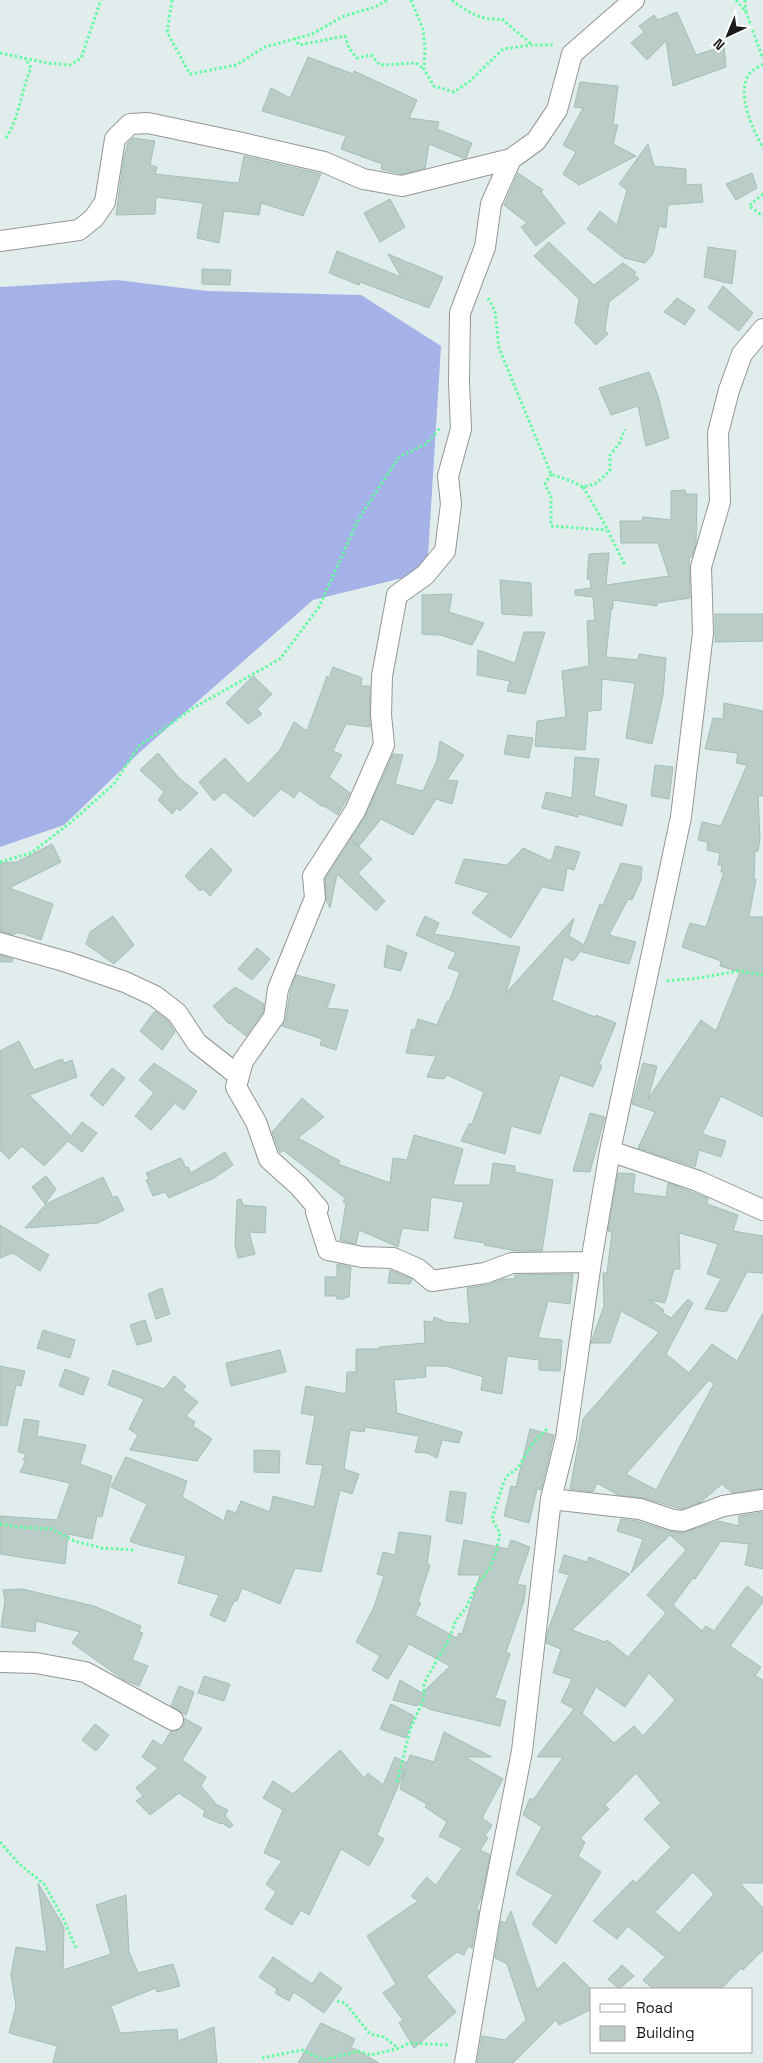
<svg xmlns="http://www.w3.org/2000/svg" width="763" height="2063" font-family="'Space Grotesk',sans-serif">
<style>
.grass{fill:#a5b2e8}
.building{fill:#baccc7;stroke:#a3beb7;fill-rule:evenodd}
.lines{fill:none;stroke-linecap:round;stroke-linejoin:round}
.minor-casing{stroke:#959595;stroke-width:22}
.path{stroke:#65faa0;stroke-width:3;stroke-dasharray:2.5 2.5;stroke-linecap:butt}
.minor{stroke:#fff;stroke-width:20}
</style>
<rect width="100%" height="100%" fill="#e0edec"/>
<path class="grass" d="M 117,280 L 207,291 L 361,295 L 441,346 L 427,572 L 313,600 L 140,752 L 64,825 L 0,847 L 0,287 Z"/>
<path class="building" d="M 677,12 L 696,55 L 724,46 L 726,67 L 673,86 L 666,41 L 647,60 L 631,43 L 644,32 L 639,26 L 654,15 L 658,20 Z
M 308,57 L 353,74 L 354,71 L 417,100 L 409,118 L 439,122 L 437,129 L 472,143 L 466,158 L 463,158 L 429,144 L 425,168 L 402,174 L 381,169 L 382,164 L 341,149 L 346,136 L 262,111 L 271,88 L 290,98 Z
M 580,82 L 618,86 L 613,125 L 618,125 L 613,144 L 636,156 L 579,185 L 563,174 L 576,152 L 563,145 L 583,108 L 574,107 Z
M 133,138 L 155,141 L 150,165 L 157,167 L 155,174 L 237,183 L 239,182 L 244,156 L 321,174 L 303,216 L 261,203 L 259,215 L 224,211 L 219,243 L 197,238 L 203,203 L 156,197 L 155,214 L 116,215 L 124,157 L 128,143 Z
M 648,144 L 654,166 L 686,169 L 686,185 L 701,184 L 703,202 L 668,205 L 666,228 L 659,226 L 653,254 L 645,263 L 624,258 L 587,229 L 600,211 L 617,225 L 627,190 L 619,184 Z
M 518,173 L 543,190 L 541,192 L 565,223 L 536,246 L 521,227 L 527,223 L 504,205 Z
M 752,173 L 757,188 L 736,200 L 726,184 Z
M 390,199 L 405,227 L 380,242 L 364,213 Z
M 549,242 L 594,285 L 623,263 L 636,272 L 634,274 L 639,279 L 609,302 L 605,330 L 608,334 L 596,345 L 575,323 L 579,299 L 534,256 Z
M 708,247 L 736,251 L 732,284 L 704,277 Z
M 337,251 L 401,277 L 388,254 L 443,277 L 429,308 L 360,282 L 359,285 L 329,273 Z
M 202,269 L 231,270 L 230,285 L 202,284 Z
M 723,286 L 753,313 L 739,331 L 708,308 Z
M 677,298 L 695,310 L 685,325 L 664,312 Z
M 649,372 L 658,396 L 669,438 L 646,446 L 638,406 L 611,415 L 599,388 Z
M 685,490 L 686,494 L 697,494 L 696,543 L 692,557 L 689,557 L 690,598 L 657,603 L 657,606 L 613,600 L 613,609 L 611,609 L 606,657 L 638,660 L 639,654 L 666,658 L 663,695 L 652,744 L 626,738 L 635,683 L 602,679 L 601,710 L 588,711 L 585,750 L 535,746 L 537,721 L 566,717 L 562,671 L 589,666 L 587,621 L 595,620 L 593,597 L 575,595 L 575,590 L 591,588 L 590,579 L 587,579 L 589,554 L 609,553 L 606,585 L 669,576 L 658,543 L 621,543 L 620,521 L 642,521 L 643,517 L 671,520 L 671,491 Z
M 500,580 L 531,583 L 532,616 L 502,614 Z
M 452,594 L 449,612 L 484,623 L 472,645 L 440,635 L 422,634 L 422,595 Z
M 715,614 L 763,614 L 763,641 L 715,642 Z
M 524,632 L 545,632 L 525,694 L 507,691 L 510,681 L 477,675 L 478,650 L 515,663 Z
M 333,667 L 362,678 L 361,686 L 370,686 L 370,727 L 346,724 L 333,751 L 342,755 L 329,777 L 350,793 L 338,815 L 324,806 L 323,807 L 299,790 L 294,798 L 281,789 L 254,817 L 224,792 L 214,801 L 199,782 L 225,758 L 248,784 L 280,750 L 294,722 L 307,731 L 327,676 L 329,678 Z
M 253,676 L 272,694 L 257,709 L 262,714 L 248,724 L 226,703 Z
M 724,703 L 763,711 L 763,796 L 758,796 L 760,839 L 758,851 L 755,851 L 754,879 L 756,879 L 749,917 L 763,917 L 763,1117 L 721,1096 L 702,1134 L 726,1141 L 721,1157 L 699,1150 L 695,1167 L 638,1148 L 655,1112 L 632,1104 L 643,1063 L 657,1066 L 648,1099 L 701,1020 L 716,1031 L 740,972 L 720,966 L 721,961 L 682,947 L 690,923 L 706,927 L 724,872 L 721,872 L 722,865 L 718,865 L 720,853 L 707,850 L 708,842 L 698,840 L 702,822 L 721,826 L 747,765 L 736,763 L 738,753 L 705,749 L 713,718 L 723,719 Z
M 508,735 L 533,738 L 529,758 L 504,754 Z
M 440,741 L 464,755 L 447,780 L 458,781 L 452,804 L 436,799 L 413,835 L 381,819 L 359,846 L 353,841 L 372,859 L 358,873 L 385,901 L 376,911 L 337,874 L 330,908 L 326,900 L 325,879 L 365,817 L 393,754 L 403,755 L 395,784 L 423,791 L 437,760 Z
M 158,753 L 179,778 L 198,793 L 180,811 L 177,808 L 172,814 L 158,800 L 164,792 L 140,770 Z
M 575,757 L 599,759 L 594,796 L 627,805 L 622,826 L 579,814 L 578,817 L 542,808 L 546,792 L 572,798 Z
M 655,765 L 673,767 L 669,799 L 651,796 Z
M 52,844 L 61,862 L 9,888 L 53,904 L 41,940 L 21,933 L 15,933 L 14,935 L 0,931 L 0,863 L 17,862 Z
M 556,846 L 580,852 L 574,870 L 567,868 L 563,891 L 542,887 L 511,938 L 472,913 L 489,893 L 455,883 L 464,859 L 507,865 L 523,848 L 551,861 Z
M 211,848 L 232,870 L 210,896 L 203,889 L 200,891 L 185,876 Z
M 621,863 L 642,867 L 641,880 L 632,900 L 628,899 L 609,935 L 636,942 L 629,964 L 582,952 L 583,948 L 573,961 L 564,956 L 552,1000 L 595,1017 L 596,1015 L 616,1023 L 599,1064 L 602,1066 L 593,1087 L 560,1075 L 540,1134 L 511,1126 L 505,1154 L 461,1141 L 469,1124 L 472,1124 L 484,1092 L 447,1075 L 444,1079 L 427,1077 L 436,1056 L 406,1053 L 412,1029 L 415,1030 L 418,1019 L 437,1025 L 447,1001 L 449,1002 L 460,972 L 448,968 L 456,953 L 416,935 L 425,916 L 439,923 L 434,934 L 520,947 L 506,993 L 574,918 L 569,936 L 584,945 L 600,904 L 603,905 Z
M 113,916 L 134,945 L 114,964 L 86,944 L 90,932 Z
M 387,945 L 407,953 L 401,971 L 384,967 Z
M 257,948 L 270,959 L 252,980 L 238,969 Z
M 0,955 L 13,959 L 12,962 L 0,962 Z
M 296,975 L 335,985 L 327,1008 L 348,1010 L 336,1050 L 320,1045 L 322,1039 L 282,1026 L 286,1019 L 290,992 Z
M 235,987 L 264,1004 L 263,1012 L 246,1036 L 230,1023 L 229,1024 L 213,1006 Z
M 155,1011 L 168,1021 L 175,1032 L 162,1050 L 140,1031 Z
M 19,1041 L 34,1070 L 62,1059 L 64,1063 L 72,1060 L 77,1077 L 29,1095 L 71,1136 L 82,1122 L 97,1133 L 82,1152 L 68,1141 L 44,1166 L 22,1146 L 9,1159 L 0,1150 L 0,1051 Z
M 154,1063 L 197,1091 L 184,1110 L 175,1103 L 151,1130 L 135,1116 L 154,1093 L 139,1080 Z
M 112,1068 L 125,1078 L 103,1106 L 90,1095 Z
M 302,1098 L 324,1117 L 298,1138 L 340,1161 L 338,1164 L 390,1183 L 393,1158 L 407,1160 L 414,1135 L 463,1149 L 453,1185 L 490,1185 L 493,1163 L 515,1166 L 515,1172 L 553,1180 L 542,1251 L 516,1251 L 484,1245 L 485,1243 L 454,1238 L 464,1202 L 431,1197 L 428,1231 L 402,1228 L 398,1247 L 359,1230 L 356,1244 L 340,1240 L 346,1203 L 343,1202 L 345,1198 L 283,1150 L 280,1153 L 272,1132 Z
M 590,1113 L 605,1117 L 590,1172 L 573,1171 Z
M 225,1152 L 233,1165 L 214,1178 L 169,1198 L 165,1192 L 153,1196 L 146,1180 L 149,1179 L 146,1173 L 181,1158 L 186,1168 L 188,1167 L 191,1173 Z
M 618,1173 L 635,1174 L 633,1193 L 666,1197 L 668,1183 L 708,1198 L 707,1204 L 738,1215 L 733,1231 L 763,1236 L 763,1273 L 747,1272 L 726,1312 L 705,1309 L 721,1279 L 707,1274 L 718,1244 L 679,1233 L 680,1269 L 674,1269 L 665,1303 L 650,1300 L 664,1310 L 663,1313 L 671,1318 L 688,1299 L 693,1303 L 666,1354 L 689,1373 L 712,1344 L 737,1361 L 763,1313 L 763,1488 L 732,1493 L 722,1484 L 701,1502 L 681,1509 L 644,1498 L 618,1495 L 597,1483 L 593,1492 L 570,1489 L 583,1419 L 659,1332 L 621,1311 L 610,1343 L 591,1343 L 604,1306 L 603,1273 L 607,1273 L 612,1232 L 608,1231 ZM 709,1380 L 714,1384 L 656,1490 L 626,1474 Z
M 46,1176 L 56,1189 L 45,1204 L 32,1187 Z
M 103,1177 L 113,1198 L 117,1196 L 124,1210 L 98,1223 L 25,1228 L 46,1204 Z
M 241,1199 L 243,1205 L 266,1207 L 265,1233 L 249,1232 L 255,1254 L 238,1258 L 235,1245 L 237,1200 Z
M 0,1225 L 49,1255 L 40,1271 L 13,1253 L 0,1258 Z
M 337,1264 L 351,1267 L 349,1297 L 345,1297 L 344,1299 L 337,1299 L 337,1296 L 325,1296 L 325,1277 L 337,1277 Z
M 390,1270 L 412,1279 L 410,1284 L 388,1283 Z
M 573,1274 L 570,1304 L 548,1301 L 538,1338 L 562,1340 L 560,1371 L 539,1370 L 539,1360 L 507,1356 L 502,1394 L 481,1390 L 483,1377 L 446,1366 L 425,1366 L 426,1377 L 394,1380 L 397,1413 L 462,1432 L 459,1443 L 442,1440 L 437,1458 L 427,1453 L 415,1452 L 419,1436 L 365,1427 L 364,1432 L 350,1430 L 344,1469 L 359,1474 L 352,1494 L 340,1490 L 321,1572 L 295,1568 L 280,1604 L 242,1588 L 237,1601 L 234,1601 L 225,1622 L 210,1615 L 219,1595 L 178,1583 L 186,1556 L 140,1545 L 130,1541 L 147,1504 L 111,1487 L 126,1457 L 187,1481 L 182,1497 L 224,1521 L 227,1510 L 236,1513 L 241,1501 L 270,1512 L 273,1496 L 314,1507 L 323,1465 L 306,1464 L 315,1416 L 301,1413 L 306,1386 L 346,1394 L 347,1372 L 356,1372 L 356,1349 L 379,1349 L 379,1347 L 425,1343 L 424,1321 L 433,1322 L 434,1317 L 446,1322 L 470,1324 L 467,1288 L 487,1285 L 503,1279 L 515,1279 L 515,1275 Z
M 162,1288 L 170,1314 L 156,1319 L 148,1294 Z
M 145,1320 L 152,1341 L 137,1345 L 130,1325 Z
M 43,1330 L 75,1340 L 70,1358 L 37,1348 Z
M 280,1350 L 286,1372 L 231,1386 L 226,1363 Z
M 0,1366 L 25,1371 L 21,1386 L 16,1385 L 7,1426 L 0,1425 Z
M 65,1369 L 89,1378 L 83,1395 L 59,1386 Z
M 113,1370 L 164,1389 L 174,1376 L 186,1386 L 183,1390 L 198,1402 L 186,1416 L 195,1422 L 193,1426 L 212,1439 L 197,1461 L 130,1450 L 138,1435 L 129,1429 L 144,1399 L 108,1385 Z
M 24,1419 L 39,1421 L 37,1436 L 86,1445 L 80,1464 L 112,1476 L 102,1517 L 97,1516 L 92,1539 L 68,1534 L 65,1564 L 0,1554 L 0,1516 L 57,1520 L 70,1483 L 20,1472 L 26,1460 L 23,1460 L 26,1454 L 18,1452 Z
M 530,1429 L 554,1435 L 541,1490 L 537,1489 L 529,1523 L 504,1516 L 511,1486 L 516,1487 Z
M 254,1450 L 280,1451 L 279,1473 L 254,1472 Z
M 450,1491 L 466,1493 L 462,1524 L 446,1521 Z
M 763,1512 L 763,1569 L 745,1565 L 749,1544 L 721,1541 L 695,1579 L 693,1578 L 673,1605 L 702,1631 L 706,1626 L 714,1631 L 747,1586 L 763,1598 L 763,1602 L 730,1646 L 761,1667 L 755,1676 L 763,1680 L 763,1883 L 740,1883 L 763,1908 L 763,1950 L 743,1970 L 741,1968 L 721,1989 L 653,1989 L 643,1980 L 665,1957 L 628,1926 L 617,1939 L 593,1921 L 633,1880 L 636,1883 L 671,1847 L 644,1819 L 661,1803 L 636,1773 L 605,1805 L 609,1809 L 580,1838 L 585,1842 L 578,1856 L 601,1872 L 556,1944 L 532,1924 L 553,1895 L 516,1874 L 542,1827 L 523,1815 L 530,1798 L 533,1800 L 563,1757 L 537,1757 L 574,1709 L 561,1702 L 572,1679 L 553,1673 L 561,1649 L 546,1643 L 548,1630 L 569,1575 L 559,1572 L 564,1555 L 587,1562 L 589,1557 L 630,1574 L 572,1630 L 605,1642 L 607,1640 L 628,1657 L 666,1613 L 647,1595 L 686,1550 L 670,1535 L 631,1573 L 643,1539 L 617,1531 L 621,1519 L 637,1521 L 669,1531 L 682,1533 L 718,1521 L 739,1526 L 739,1516 ZM 649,1673 L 675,1700 L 643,1736 L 634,1726 L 614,1743 L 581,1712 L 582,1713 L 596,1687 L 625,1707 ZM 693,1872 L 714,1894 L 679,1933 L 655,1912 Z
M 399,1532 L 431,1536 L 427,1565 L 430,1565 L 418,1602 L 421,1603 L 415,1615 L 457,1638 L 459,1633 L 462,1634 L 480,1575 L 458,1575 L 464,1540 L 508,1549 L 511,1540 L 530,1547 L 517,1584 L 526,1586 L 524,1601 L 506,1652 L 510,1654 L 495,1698 L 506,1701 L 500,1726 L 432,1710 L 418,1704 L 417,1706 L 393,1700 L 400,1680 L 422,1693 L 450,1666 L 409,1644 L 388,1679 L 372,1670 L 380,1656 L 356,1642 L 374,1607 L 384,1576 L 377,1574 L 383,1552 L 395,1555 Z
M 22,1589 L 94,1606 L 141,1626 L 139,1632 L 143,1633 L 132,1660 L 148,1666 L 139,1686 L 124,1680 L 72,1643 L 80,1632 L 36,1621 L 35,1632 L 1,1627 L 5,1600 L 3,1590 Z
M 204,1676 L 230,1684 L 224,1701 L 198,1693 Z
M 179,1686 L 194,1692 L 186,1715 L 171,1706 Z
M 391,1704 L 414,1716 L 406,1738 L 380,1729 Z
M 184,1718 L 202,1728 L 182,1760 L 206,1777 L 201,1786 L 217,1805 L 228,1810 L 225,1816 L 233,1825 L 230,1828 L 222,1823 L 221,1824 L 203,1816 L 205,1811 L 179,1793 L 150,1815 L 136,1801 L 143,1796 L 136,1788 L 158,1768 L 142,1757 L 153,1740 L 162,1746 L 171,1731 L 180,1730 L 184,1725 Z
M 95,1724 L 109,1735 L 96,1751 L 82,1740 Z
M 444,1732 L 492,1757 L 465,1757 L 503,1779 L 482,1818 L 492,1825 L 485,1836 L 488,1838 L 480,1850 L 490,1855 L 481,1899 L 476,1909 L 479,1910 L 472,1948 L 468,1946 L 464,1955 L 457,1952 L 426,1976 L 456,2012 L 414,2048 L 399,2023 L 403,2020 L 383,1993 L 396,1984 L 367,1936 L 418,1901 L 411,1896 L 427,1877 L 436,1885 L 462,1848 L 439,1836 L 447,1822 L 425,1807 L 427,1804 L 400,1789 L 405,1770 L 377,1835 L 384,1839 L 369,1866 L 341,1849 L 309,1915 L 301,1910 L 292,1925 L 265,1909 L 276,1892 L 266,1884 L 282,1861 L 264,1853 L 283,1810 L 263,1798 L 273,1781 L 293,1794 L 340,1750 L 364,1778 L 368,1773 L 383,1785 L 395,1757 L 407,1763 L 410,1755 L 434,1762 Z
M 38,1883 L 64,1927 L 63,1970 L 111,1954 L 96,1905 L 126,1895 L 129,1952 L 138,1973 L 173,1964 L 180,1986 L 157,1992 L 156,1988 L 111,2006 L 120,2033 L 177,2029 L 178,2041 L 214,2027 L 217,2063 L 53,2063 L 57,2046 L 9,2033 L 16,2006 L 11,1975 L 16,1947 L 47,1952 Z
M 511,1911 L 537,1990 L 564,1962 L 592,1990 L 592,2009 L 559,2025 L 556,2020 L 513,2063 L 477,2063 L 482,2036 L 505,2040 L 526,2020 L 507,1964 L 495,1958 L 501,1921 L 505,1923 Z
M 273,1957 L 312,1984 L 320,1972 L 342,1988 L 324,2013 L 294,1992 L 289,2001 L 275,1993 L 277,1989 L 259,1977 Z
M 622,1965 L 634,1976 L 619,1989 L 608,1979 Z
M 321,2023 L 355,2039 L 351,2047 L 379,2063 L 298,2063 Z"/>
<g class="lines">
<g class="minor-casing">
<path id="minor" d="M 511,159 L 491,204 L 485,247 L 460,313 L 459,382 L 461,429 L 448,476 L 451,504 L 445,551 L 425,575 L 397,595 L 382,676 L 381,715 L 384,745 L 355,811 L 313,876 L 315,898 L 278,989 L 274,1017 L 243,1061 L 236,1087 L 256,1122 L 269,1159 L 299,1186 L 318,1208 L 316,1212 L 328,1250 L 362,1257 L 393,1258 L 418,1269 L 432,1281 L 485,1273 L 512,1263 L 591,1262
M 0,241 L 79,230 L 94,218 L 105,202 L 115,139 L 130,124 L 148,123 L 238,142 L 324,162 L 363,179 L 402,186 L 454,173 L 511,159 L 536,141 L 557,110 L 572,54 L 634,0
M 0,943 L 67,962 L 125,982 L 155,996 L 177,1013 L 197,1043 L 239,1076
M 610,1151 L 698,1181 L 763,1210
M 551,1499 L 640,1509 L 673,1520 L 683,1521 L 723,1506 L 763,1500
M 0,1662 L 36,1663 L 85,1672 L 173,1720
M 465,2063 L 491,1909 L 522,1751 L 551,1499 L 566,1438 L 591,1262 L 610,1151 L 681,817 L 703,633 L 701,567 L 720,502 L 718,433 L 729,390 L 742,354 L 763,329"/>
</g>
<path class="path" d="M 172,0 L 167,32 L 190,74 L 236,65 L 265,47 L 312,34 L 344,16 L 375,7 L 388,0
M 411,0 L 423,29 L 425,48 L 424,69 L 434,86 L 454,92 L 470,81 L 503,49 L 531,45 L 555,45
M 452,0 C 466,12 483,21 502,19 L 531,44
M 736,0 L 746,12 L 763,59
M 745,0 L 746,12
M 294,38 L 299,45 L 345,36 L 349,48 L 357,58 L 371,55 L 380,65 L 416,63 L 424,69
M 0,53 L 47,63 L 70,65 L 81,58 L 101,0
M 763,64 C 759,67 753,69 750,73 C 735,92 753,130 763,148
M 6,138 C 20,116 21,91 31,68 L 25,58
M 763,194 L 749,206 L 763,216
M 488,298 L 495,311 L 499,348 L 551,474 L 571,481 L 583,487 L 595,484 L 610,471 L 610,455 L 619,444 L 625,429
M 551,474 L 545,484 L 551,497 L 551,526 L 607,530
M 583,487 L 603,521 L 625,565
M 0,862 L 31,853 L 70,823 L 114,784 L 139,746 L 193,708 L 280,659 L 319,607 L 359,518 L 399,457 L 426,444 L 440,428
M 667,981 L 699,978 L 738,971 L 763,975
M 0,1524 L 18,1527 L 52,1529 L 74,1541 L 102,1548 L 135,1550
M 397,1782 L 410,1730 L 424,1698 L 424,1685 L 428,1676 L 449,1639 L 456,1620 L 466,1608 L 476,1586 L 489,1569 L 496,1553 L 500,1533 L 492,1519 L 504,1481 L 507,1476 L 518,1468 L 533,1443 L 547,1429
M 0,1842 L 18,1863 L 44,1884 L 63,1918 L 76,1948
M 337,2001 L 345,2003 L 370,2034 L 384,2037 L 398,2048
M 262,2058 L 302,2050 L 324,2060 L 358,2051 L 371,2055 L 400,2048 L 409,2043 L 449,2045"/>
<use href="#minor" class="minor"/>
</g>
<rect x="590" y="1988" width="162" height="65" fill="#ffffff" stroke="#a4a4a4"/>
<rect x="600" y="2004" width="25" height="8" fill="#ffffff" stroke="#a4a4a4"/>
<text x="636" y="2013" font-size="15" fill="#1b1b1b">Road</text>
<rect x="600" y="2026" width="25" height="15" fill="#baccc7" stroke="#a4a4a4"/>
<text x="636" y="2038" font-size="15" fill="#1b1b1b">Building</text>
<g transform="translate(728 35) rotate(224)" stroke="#ffffff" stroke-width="4" paint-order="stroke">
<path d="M0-4L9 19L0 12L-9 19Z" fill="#1b1b1b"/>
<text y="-8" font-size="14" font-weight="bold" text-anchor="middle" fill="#1b1b1b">N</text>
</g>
</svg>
